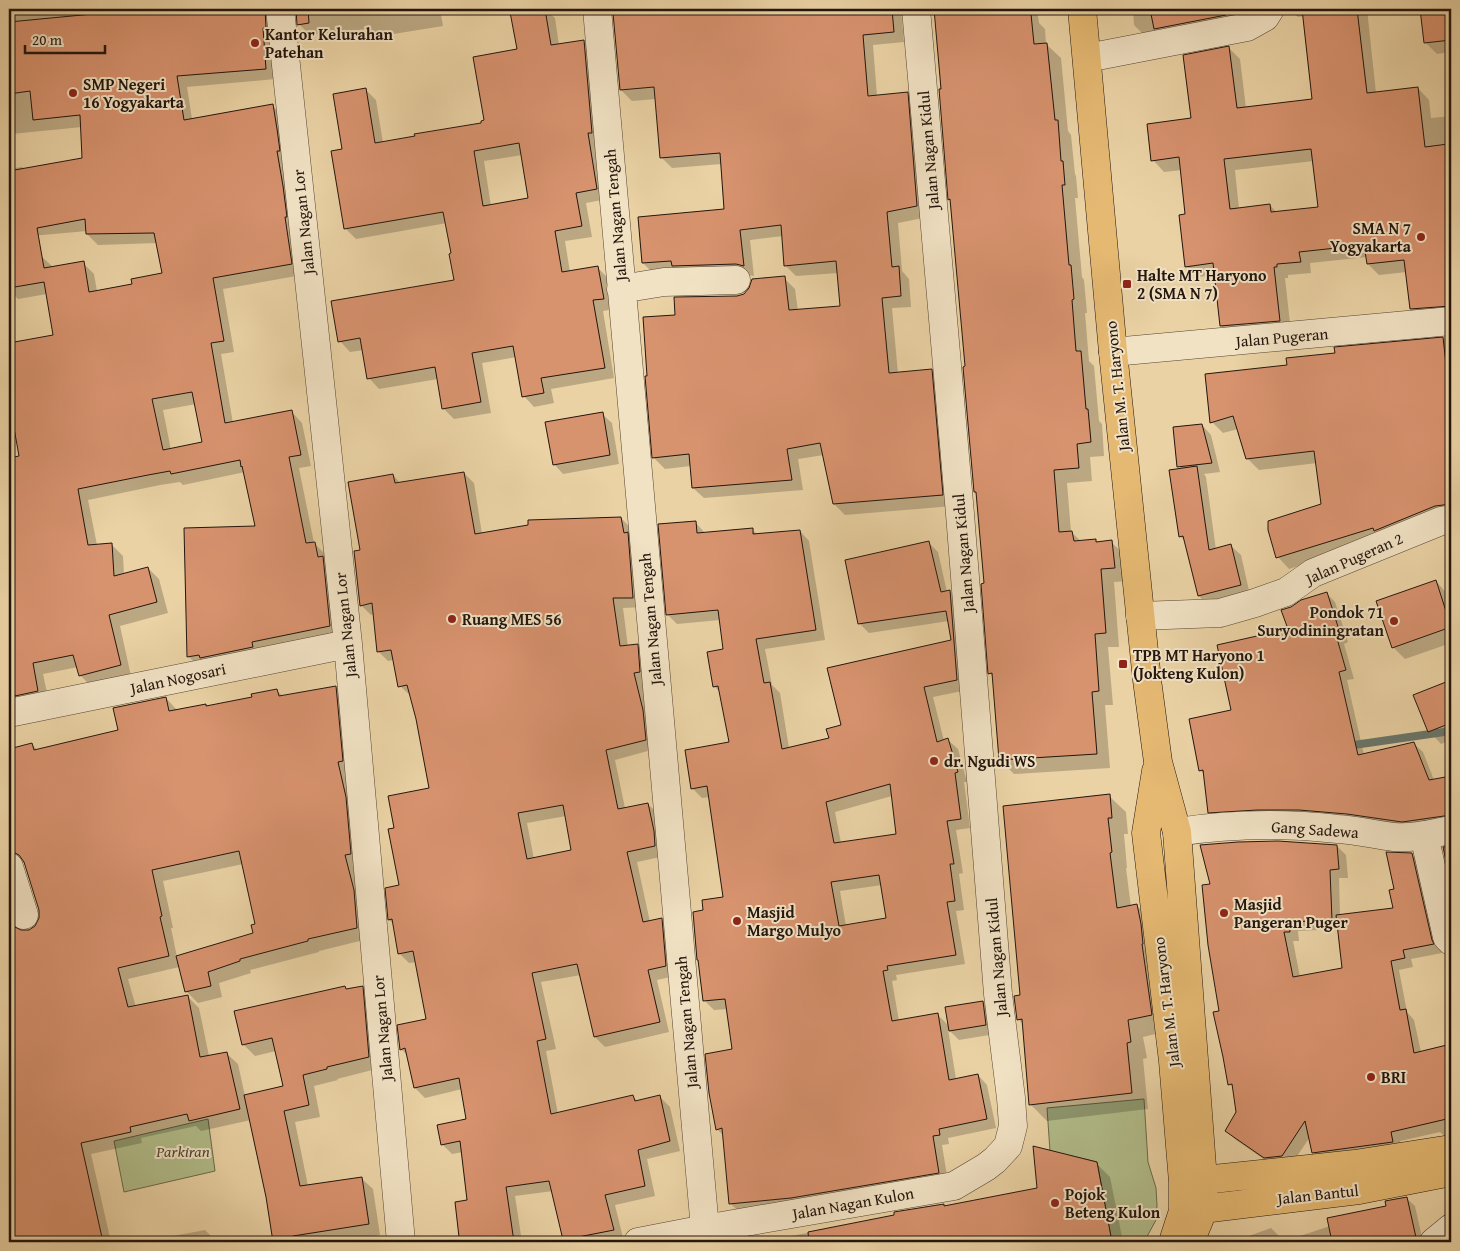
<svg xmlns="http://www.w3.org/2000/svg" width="1460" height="1251" font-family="'Gentium Book Plus',serif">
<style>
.green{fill:#b1bd8a;stroke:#6a694c}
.shadow{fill:#0003;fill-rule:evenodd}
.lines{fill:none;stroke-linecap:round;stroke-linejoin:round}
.stream{stroke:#69766b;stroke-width:8}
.building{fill:#d7926e;stroke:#23150d;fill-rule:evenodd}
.minor-casing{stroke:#543;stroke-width:29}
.major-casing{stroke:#23150d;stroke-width:29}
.minor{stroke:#f1e2c4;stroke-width:28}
.major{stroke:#e5b972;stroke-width:28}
.poi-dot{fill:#8f2418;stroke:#f1e2c4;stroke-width:2}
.labels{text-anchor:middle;stroke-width:4;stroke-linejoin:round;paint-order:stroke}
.poi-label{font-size:16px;font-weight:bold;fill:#23150d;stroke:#f1e2c4;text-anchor:start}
.street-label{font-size:16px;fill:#23150d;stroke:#f1e2c4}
.park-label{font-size:16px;font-style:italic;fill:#4e4732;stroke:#f1e2c4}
</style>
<rect width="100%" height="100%" fill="#ead2a4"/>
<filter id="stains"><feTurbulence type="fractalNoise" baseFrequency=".004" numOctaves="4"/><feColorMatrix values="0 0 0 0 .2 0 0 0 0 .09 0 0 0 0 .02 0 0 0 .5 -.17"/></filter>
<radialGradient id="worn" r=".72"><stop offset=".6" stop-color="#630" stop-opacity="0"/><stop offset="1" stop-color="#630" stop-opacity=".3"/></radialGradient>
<path class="green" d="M 1144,1099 L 1148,1162 L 1156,1188 L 1157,1205 L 1156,1220 L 1144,1242 L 1112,1242 L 1097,1162 L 1050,1151 L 1047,1108 Z
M 208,1119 L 215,1171 L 124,1192 L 114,1141 Z"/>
<path class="shadow" d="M 9,9 L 281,9 L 276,79 L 187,87 L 192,119 L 272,105 L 283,117 L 302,275 L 223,289 L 234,352 L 221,354 L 233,423 L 291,411 L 302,423 L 311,466 L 299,468 L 314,543 L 325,554 L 341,637 L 200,668 L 189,657 L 185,529 L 256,528 L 245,472 L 183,485 L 180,482 L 160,485 L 88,500 L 97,545 L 112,545 L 123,556 L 124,574 L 148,568 L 159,579 L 168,613 L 120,626 L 131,676 L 91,686 L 80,675 L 78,667 L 43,674 L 49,702 L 9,702 L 9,459 L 21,457 L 13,419 L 9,419 L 9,344 L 54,336 L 47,294 L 18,299 L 9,290 L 9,261 L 41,256 L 53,267 L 83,263 L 94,274 L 97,291 L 133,285 L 163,274 L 158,243 L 98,245 L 87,234 L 87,231 L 9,238 ZM 82,127 L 83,159 L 25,170 L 22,167 L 14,168 L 11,134 ZM 196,404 L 204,443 L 171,450 L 163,410 Z
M 297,9 L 440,9 L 443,26 L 375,37 L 367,29 L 310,35 L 299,24 Z
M 538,9 L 545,9 L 555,18 L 559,45 L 584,41 L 594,52 L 607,199 L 586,203 L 592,237 L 565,241 L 570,272 L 597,267 L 608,278 L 614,309 L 603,311 L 614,378 L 551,389 L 554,403 L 534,407 L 524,396 L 517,357 L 482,363 L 491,413 L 454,419 L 443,408 L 438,379 L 379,389 L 369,378 L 364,350 L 350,352 L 340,341 L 455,281 L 447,223 L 356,239 L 345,228 L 344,150 L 365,89 L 376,100 L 383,143 L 483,124 L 486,121 L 518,50 L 512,13 ZM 522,155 L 529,199 L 491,206 L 484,161 Z
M 651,9 L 901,9 L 904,42 L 873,45 L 877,96 L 907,94 L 918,104 L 928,217 L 898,223 L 902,271 L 909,279 L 911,307 L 892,308 L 898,374 L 931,371 L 942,382 L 953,506 L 845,515 L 834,504 L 824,455 L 798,459 L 803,490 L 704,498 L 693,488 L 691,466 L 665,469 L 654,458 L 677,316 L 744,295 L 784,278 L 795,289 L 798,311 L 842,307 L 838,273 L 796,276 L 785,265 L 783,236 L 750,240 L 754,276 L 747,275 L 654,274 L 643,263 L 726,210 L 722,164 L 672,168 L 661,157 L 656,99 L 632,101 L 621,90 L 651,11 Z
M 935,9 L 1037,9 L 1039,23 L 1045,29 L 1046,44 L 1061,58 L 1068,131 L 1071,135 L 1075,174 L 1076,176 L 1078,198 L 1075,198 L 1082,277 L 1084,280 L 1087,313 L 1085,313 L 1089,361 L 1094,366 L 1099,421 L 1102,424 L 1104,456 L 1090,457 L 1092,481 L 1067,483 L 1071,532 L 1082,542 L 1095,541 L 1098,543 L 1111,542 L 1125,555 L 1128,581 L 1114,582 L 1119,647 L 1108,647 L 1113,705 L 1105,705 L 1110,768 L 1014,774 L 1000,760 L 993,677 L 990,673 L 985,584 L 977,494 L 975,492 L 966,367 L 952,201 L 949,199 Z
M 1133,9 L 1272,9 L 1146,37 L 1134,25 Z
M 1289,9 L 1367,9 L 1376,93 L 1418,88 L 1429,100 L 1431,118 L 1451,116 L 1451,317 L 1422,320 L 1411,309 L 1407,272 L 1379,275 L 1368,264 L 1367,257 L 1310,263 L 1311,273 L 1288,275 L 1288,278 L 1285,278 L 1291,332 L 1233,337 L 1221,326 L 1215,275 L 1198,277 L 1186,266 L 1187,215 L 1182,170 L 1164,172 L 1153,160 L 1192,120 L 1229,48 L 1240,59 L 1246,108 L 1314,100 L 1304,16 L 1298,17 ZM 1314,161 L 1320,208 L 1277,213 L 1270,205 L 1239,209 L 1235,170 Z
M 1421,9 L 1451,9 L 1451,52 L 1437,54 L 1425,42 Z
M 1451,338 L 1451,516 L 1289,569 L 1278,557 L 1322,505 L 1317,463 L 1259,470 L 1247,458 L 1238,429 L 1223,433 L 1212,422 L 1288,366 L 1336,354 L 1335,349 Z
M 602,414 L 612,423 L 619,464 L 563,474 L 554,464 Z
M 1202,425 L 1211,435 L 1220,472 L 1204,474 L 1206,477 L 1216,550 L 1231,546 L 1241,555 L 1250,595 L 1208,605 L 1199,596 L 1186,542 L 1180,536 L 1182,469 L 1179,466 Z
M 464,473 L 474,483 L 482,534 L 621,518 L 631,528 L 643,607 L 623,608 L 628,647 L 637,645 L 647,655 L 655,749 L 615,760 L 625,808 L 648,804 L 658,814 L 665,856 L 637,862 L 650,922 L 661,920 L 671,930 L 675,976 L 657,980 L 669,1032 L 605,1047 L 595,1037 L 581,975 L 541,982 L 556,1049 L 546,1051 L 558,1114 L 633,1096 L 638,1102 L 660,1097 L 670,1107 L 680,1151 L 647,1159 L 655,1196 L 615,1205 L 624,1242 L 565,1242 L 553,1191 L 515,1196 L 522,1242 L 462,1242 L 456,1203 L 469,1202 L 463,1152 L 452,1154 L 442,1144 L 468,1120 L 462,1089 L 425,1098 L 415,1088 L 408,1056 L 401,1049 L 428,1020 L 417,962 L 409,963 L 399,953 L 394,924 L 389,920 L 387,889 L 401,886 L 395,829 L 430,789 L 417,719 L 411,696 L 400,686 L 394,660 L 388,661 L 378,651 L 374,614 L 371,615 L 361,605 L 362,551 L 393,475 L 401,484 ZM 566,816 L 572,851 L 534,859 L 527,823 Z
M 695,522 L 705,533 L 752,529 L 758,535 L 800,531 L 809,541 L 825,640 L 765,649 L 772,685 L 780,693 L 789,748 L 830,739 L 842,726 L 953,640 L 949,621 L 869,633 L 859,623 L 928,542 L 938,552 L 947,592 L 950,591 L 960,601 L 967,690 L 933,697 L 944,741 L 948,740 L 958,749 L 967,782 L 964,782 L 970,828 L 956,830 L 963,873 L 959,874 L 964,910 L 956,911 L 965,964 L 896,975 L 897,980 L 892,981 L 899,1021 L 938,1015 L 949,1026 L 983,1002 L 992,1012 L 995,1034 L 959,1040 L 948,1029 L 956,1079 L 978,1075 L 987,1085 L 996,1128 L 948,1138 L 949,1144 L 942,1145 L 948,1182 L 740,1213 L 730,1203 L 724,1136 L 717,1129 L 733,1050 L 728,1009 L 714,1010 L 705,1001 L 705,911 L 724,898 L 710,797 L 702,798 L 692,788 L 730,743 L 721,693 L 714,686 L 724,650 L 720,620 L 677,624 L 668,615 ZM 892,796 L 897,835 L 841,843 L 835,812 ZM 882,885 L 888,919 L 846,926 L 840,891 Z
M 1436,581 L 1449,596 L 1451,595 L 1451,643 L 1405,659 L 1393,647 Z
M 1326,593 L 1335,602 L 1348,642 L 1344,644 L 1354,679 L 1347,680 L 1364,755 L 1414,744 L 1423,752 L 1434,780 L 1451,777 L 1451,824 L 1429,828 L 1218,821 L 1209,812 L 1205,775 L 1200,770 L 1232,711 L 1289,630 Z
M 1451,681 L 1451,740 L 1441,744 L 1429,731 L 1415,696 Z
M 336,687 L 347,698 L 368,939 L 319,951 L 319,952 L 250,970 L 251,973 L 219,983 L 222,997 L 198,1003 L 186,991 L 179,967 L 128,979 L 136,1007 L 188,997 L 199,1008 L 209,1056 L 226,1053 L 238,1064 L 245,1096 L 285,1087 L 276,1051 L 255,1056 L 243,1044 L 344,987 L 347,990 L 362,987 L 374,998 L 380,1068 L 337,1079 L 338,1080 L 314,1086 L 320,1117 L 295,1122 L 308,1186 L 361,1178 L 373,1189 L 380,1235 L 335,1242 L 274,1242 L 267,1197 L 251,1120 L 201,1131 L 196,1126 L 141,1138 L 142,1143 L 91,1154 L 111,1242 L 9,1242 L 9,896 L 20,931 L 29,931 L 36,927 L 40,919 L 40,910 L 25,863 L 16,863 L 9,868 L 9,751 L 32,744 L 38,751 L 119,731 L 166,698 L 177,710 L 206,705 L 207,707 L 253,698 L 277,691 L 283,696 ZM 243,864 L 257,925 L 255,934 L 177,957 L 171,928 L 173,928 L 163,881 Z
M 1109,796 L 1126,812 L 1128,834 L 1124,834 L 1127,868 L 1126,868 L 1131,907 L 1137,906 L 1153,922 L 1168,1031 L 1143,1037 L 1147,1058 L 1143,1059 L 1148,1109 L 1047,1121 L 1030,1104 L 1024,1025 L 1018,1019 L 1021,996 Z
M 1337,846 L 1346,855 L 1348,878 L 1339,878 L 1340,915 L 1395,909 L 1396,890 L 1411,854 L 1421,863 L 1442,953 L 1411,959 L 1413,967 L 1399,970 L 1407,1012 L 1414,1020 L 1421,1052 L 1451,1046 L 1451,1137 L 1447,1138 L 1440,1132 L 1400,1141 L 1402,1151 L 1322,1162 L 1313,1152 L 1310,1137 L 1291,1165 L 1275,1167 L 1236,1140 L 1226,1131 L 1238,1113 L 1234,1088 L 1230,1084 L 1220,1012 L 1211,885 ZM 1339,929 L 1344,969 L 1300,977 L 1293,941 L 1299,941 L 1298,931 Z
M 1096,1163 L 1110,1177 L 1123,1242 L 759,1242 L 896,1216 L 943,1205 L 945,1207 L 1039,1189 Z
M 1406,1198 L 1415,1206 L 1423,1242 L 1248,1242 L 1246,1237 L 1271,1228 L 1280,1237 L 1282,1242 L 1387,1207 Z
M 205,1230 L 217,1242 L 161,1242 L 174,1240 L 173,1236 Z"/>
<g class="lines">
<path class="stream" d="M 1347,746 L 1451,731"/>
</g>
<path class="building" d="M 145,9 L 265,9 L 266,28 L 263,28 L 266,69 L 177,76 L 184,120 L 273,104 L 277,129 L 280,151 L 277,151 L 283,186 L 287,217 L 285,217 L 292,264 L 213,278 L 224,341 L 211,343 L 225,423 L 292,410 L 301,455 L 289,457 L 306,543 L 315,542 L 318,557 L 323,556 L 330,626 L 252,642 L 253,647 L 200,658 L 199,655 L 187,657 L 184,528 L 255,526 L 242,466 L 241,467 L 240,460 L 171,474 L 170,471 L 148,475 L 78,489 L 88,545 L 112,543 L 114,576 L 148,567 L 157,602 L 109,615 L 121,665 L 79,676 L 73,655 L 33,663 L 38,691 L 15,696 L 13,688 L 9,689 L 9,573 L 14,571 L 11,522 L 9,523 L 9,458 L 19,456 L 9,400 L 9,343 L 53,335 L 44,282 L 9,288 L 9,171 L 82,158 L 80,115 L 33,120 L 30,91 L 9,94 L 9,22 ZM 85,219 L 86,234 L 154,233 L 162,273 L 131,279 L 132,284 L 89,292 L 84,261 L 44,268 L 37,228 ZM 192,392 L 202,442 L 163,450 L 152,399 Z
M 296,9 L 308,9 L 309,23 L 297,25 Z
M 531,9 L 545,9 L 551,45 L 584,40 L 592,133 L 588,133 L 597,189 L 576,193 L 582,226 L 555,231 L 562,272 L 598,266 L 604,299 L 593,300 L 605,368 L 541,378 L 544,393 L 522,397 L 513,346 L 472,353 L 481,402 L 442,409 L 435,367 L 367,379 L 360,338 L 338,342 L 331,301 L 454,280 L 449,254 L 451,253 L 443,212 L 344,229 L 331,151 L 342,149 L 333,94 L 366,88 L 375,143 L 415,136 L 414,134 L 481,123 L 481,121 L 484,120 L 473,57 L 517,49 L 510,12 ZM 519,143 L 528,198 L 483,206 L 474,151 Z
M 649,9 L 892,9 L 894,32 L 863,35 L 868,96 L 908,92 L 917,206 L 887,212 L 892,267 L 899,266 L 901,296 L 882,298 L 889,373 L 932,369 L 943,495 L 833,504 L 820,443 L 787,449 L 792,480 L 692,488 L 689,454 L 652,458 L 645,376 L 647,376 L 643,317 L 675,315 L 674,297 L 737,296 L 744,294 L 749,288 L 752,279 L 785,276 L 789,310 L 840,306 L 836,261 L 784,266 L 781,225 L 740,230 L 744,266 L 736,264 L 672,266 L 671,261 L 642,263 L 638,217 L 724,209 L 720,153 L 660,158 L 654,87 L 620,90 L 613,13 L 650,10 Z
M 934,9 L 1025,9 L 1026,14 L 1031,14 L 1034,44 L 1047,43 L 1055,120 L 1058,120 L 1061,161 L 1063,161 L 1065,185 L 1062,185 L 1069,265 L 1071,265 L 1074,299 L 1072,300 L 1076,351 L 1081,351 L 1086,409 L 1088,409 L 1091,442 L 1077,444 L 1079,468 L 1054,470 L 1059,532 L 1072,531 L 1074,541 L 1096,539 L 1096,542 L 1112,540 L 1115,568 L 1101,569 L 1106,633 L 1095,634 L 1099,691 L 1092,692 L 1097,754 L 999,760 L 992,673 L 988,674 L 981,584 L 984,583 L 976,492 L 974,492 L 963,367 L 965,366 L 950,199 L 948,200 L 939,89 L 941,89 Z
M 1150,9 L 1225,9 L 1226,15 L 1154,29 Z
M 1302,9 L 1357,9 L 1367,93 L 1418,87 L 1425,147 L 1448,144 L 1451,169 L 1451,306 L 1410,309 L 1404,260 L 1367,264 L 1364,245 L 1299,252 L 1301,262 L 1277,264 L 1277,267 L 1274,267 L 1280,321 L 1220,326 L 1213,263 L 1185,267 L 1179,215 L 1185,214 L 1179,157 L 1151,161 L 1147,124 L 1191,118 L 1183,55 L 1229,46 L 1237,108 L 1312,99 ZM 1311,149 L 1318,207 L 1271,212 L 1270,204 L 1230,209 L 1224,159 Z
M 1420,9 L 1451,9 L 1451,40 L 1424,43 Z
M 1443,337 L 1451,409 L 1451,504 L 1435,506 L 1374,531 L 1373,528 L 1276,558 L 1268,530 L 1268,521 L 1321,504 L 1314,451 L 1246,459 L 1233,416 L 1210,423 L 1205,374 L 1287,365 L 1286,358 L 1335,353 L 1334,347 Z
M 603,412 L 610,455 L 553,465 L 545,422 Z
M 1202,424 L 1212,463 L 1177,467 L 1173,427 Z
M 1197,466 L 1209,550 L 1231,544 L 1241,585 L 1198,596 L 1183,536 L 1179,537 L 1169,470 Z
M 464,472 L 475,534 L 528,525 L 528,520 L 621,517 L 624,533 L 628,532 L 633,598 L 613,598 L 620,646 L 638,644 L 640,672 L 634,673 L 643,710 L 646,740 L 606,750 L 618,809 L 648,803 L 654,831 L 655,846 L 627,852 L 643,922 L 662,918 L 666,966 L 648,970 L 660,1022 L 594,1037 L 577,964 L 532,973 L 546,1039 L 537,1041 L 551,1114 L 633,1095 L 635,1101 L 660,1095 L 670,1141 L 638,1150 L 645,1186 L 605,1195 L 614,1230 L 563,1240 L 549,1181 L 506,1187 L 514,1242 L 461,1242 L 461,1237 L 459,1237 L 455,1202 L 467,1200 L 460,1141 L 441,1145 L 437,1125 L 466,1119 L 459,1078 L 414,1088 L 405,1048 L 400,1050 L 397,1025 L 426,1019 L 413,951 L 398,954 L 392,919 L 388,920 L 385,888 L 399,885 L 388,829 L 394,828 L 388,796 L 429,788 L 416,719 L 407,685 L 398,687 L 391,650 L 377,652 L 372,603 L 360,606 L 354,551 L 360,550 L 348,482 L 393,474 L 395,483 ZM 563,805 L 571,850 L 527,859 L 518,813 Z
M 696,521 L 697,533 L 753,528 L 753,534 L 800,530 L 816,630 L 756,639 L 764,683 L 770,682 L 782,749 L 829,738 L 826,729 L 841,725 L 827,668 L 951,640 L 946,611 L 858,624 L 845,560 L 929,541 L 941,592 L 950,590 L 957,680 L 924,687 L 937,742 L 948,738 L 958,772 L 955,773 L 961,819 L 947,821 L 954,864 L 950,864 L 955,901 L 947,902 L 956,955 L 887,966 L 888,970 L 883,971 L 892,1021 L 938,1013 L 949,1080 L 978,1074 L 987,1119 L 939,1129 L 940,1135 L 933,1136 L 939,1173 L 791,1198 L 729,1204 L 722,1128 L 716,1130 L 709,1093 L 705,1054 L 732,1049 L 725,999 L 703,1001 L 698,960 L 697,960 L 693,912 L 703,910 L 702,900 L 723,897 L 707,786 L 691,789 L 685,750 L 729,742 L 718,686 L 713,687 L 707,652 L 723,649 L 718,610 L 666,615 L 658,524 ZM 890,784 L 896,834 L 834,843 L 826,802 ZM 879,875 L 886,918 L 839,926 L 831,882 Z
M 1436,580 L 1451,627 L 1392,648 L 1376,601 Z
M 1327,592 L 1340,633 L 1336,635 L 1346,670 L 1339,672 L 1358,755 L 1414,742 L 1429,780 L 1451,776 L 1451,815 L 1402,822 L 1347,814 L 1299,810 L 1257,810 L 1208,813 L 1203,770 L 1199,771 L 1189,719 L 1231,710 L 1217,645 L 1288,629 L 1281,610 L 1291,607 L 1301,600 Z
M 1451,680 L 1451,723 L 1428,732 L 1413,695 Z
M 336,686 L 343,761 L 338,762 L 346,797 L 351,854 L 345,855 L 354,890 L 357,928 L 308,939 L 308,941 L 240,959 L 240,961 L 208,972 L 211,986 L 185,992 L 176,956 L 253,933 L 251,925 L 255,924 L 239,851 L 152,870 L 162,916 L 160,917 L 169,956 L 118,968 L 128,1007 L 188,995 L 200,1057 L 227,1052 L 240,1109 L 189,1121 L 187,1114 L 130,1127 L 131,1132 L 81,1143 L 103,1242 L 9,1242 L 9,919 L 13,926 L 21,930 L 29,930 L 35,926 L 39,918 L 39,910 L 24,862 L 19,855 L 13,852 L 9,852 L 9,749 L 32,743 L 34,750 L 118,730 L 113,708 L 166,697 L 169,711 L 206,704 L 206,706 L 252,697 L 251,694 L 277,689 L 279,696 Z
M 1110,794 L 1112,818 L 1108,818 L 1112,852 L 1110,853 L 1117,908 L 1137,904 L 1141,924 L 1143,944 L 1142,944 L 1152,1015 L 1128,1020 L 1131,1042 L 1127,1043 L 1132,1093 L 1029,1105 L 1022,1019 L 1017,1020 L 1014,996 L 1020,995 L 1003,806 Z
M 1278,841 L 1337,845 L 1339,869 L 1330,870 L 1332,920 L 1289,922 L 1290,932 L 1284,932 L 1293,977 L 1342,968 L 1336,915 L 1393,908 L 1389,890 L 1394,889 L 1386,852 L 1412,853 L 1432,940 L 1434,944 L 1403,950 L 1405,958 L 1391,961 L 1400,1010 L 1406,1009 L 1414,1053 L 1451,1044 L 1451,1118 L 1391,1132 L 1393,1142 L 1312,1153 L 1305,1121 L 1282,1156 L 1264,1158 L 1225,1131 L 1236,1112 L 1232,1084 L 1228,1085 L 1223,1057 L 1213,1012 L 1219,1011 L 1208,945 L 1202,885 L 1210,884 L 1200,845 L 1238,842 Z
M 1451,846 L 1451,885 L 1443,847 Z
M 345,986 L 346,989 L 363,986 L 369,1057 L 327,1067 L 327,1069 L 303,1075 L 309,1105 L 284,1111 L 300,1186 L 362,1177 L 369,1224 L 293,1236 L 293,1239 L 273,1242 L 266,1197 L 244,1095 L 283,1086 L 272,1038 L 242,1045 L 234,1011 Z
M 983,1001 L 986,1025 L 949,1031 L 945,1007 Z
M 1033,1146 L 1097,1162 L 1112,1242 L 809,1242 L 808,1232 L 894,1215 L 894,1212 L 944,1204 L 944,1206 L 1037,1188 Z
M 1407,1197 L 1417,1242 L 1332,1242 L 1327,1218 L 1386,1206 L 1385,1201 Z"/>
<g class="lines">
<g class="minor-casing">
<path id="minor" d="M 280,9 L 348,644 L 401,1242
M 597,9 L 705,1229
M 1087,58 L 1247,27 L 1265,17 L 1270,9
M 621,289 L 664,282 L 736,280
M 1113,352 L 1451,321
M 1140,616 L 1220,613 L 1255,603 L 1286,592 L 1313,573 L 1441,521 L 1451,519
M 9,713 L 348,644
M 1177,832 C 1230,824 1285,823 1338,829 C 1357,830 1375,835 1394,837 C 1414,839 1433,833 1451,830
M 1424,835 L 1447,937 L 1451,941
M 9,867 L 24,915
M 638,1242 L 705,1229 L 954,1186 L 986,1167 L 995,1160 L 1008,1146 L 1013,1126 L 1011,1098 L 998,994 L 960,514 L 916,9
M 1434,1242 L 1451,1228"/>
</g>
<g class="major-casing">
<path id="major" d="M 1082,9 L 1113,352 L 1147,680 L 1158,762 L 1177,832 L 1203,1180 L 1204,1208 L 1190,1242
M 1156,771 L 1146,833 L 1173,1061 L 1183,1182 L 1183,1211 L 1173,1242
M 1185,1182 L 1355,1164 L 1451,1149
M 1186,1211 L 1359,1190 L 1451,1172"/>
</g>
<use href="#minor" class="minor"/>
<use href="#major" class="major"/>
</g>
<g class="poi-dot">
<circle cx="255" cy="43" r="5"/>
<circle cx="73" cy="93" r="5"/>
<circle cx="1421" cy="237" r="5"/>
<rect x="1122" y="279" width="10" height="10" rx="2.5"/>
<circle cx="452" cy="619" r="5"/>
<circle cx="1394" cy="621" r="5"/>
<rect x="1118" y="659" width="10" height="10" rx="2.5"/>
<circle cx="934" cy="761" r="5"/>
<circle cx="1224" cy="913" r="5"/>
<circle cx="737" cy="921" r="5"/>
<circle cx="1371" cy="1077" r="5"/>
<circle cx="1055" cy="1203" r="5"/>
</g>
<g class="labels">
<g class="poi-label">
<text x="265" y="40">Kantor Kelurahan<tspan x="265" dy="18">Patehan</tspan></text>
<text x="83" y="90">SMP Negeri<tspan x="83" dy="18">16 Yogyakarta</tspan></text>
<text x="1411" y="234" text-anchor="end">SMA N 7<tspan x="1411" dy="18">Yogyakarta</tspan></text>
<text x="1137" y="281">Halte MT Haryono<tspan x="1137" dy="18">2 (SMA N 7)</tspan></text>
<text x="1384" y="618" text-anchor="end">Pondok 71<tspan x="1384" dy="18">Suryodiningratan</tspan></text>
<text x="462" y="625">Ruang MES 56</text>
<text x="1133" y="661">TPB MT Haryono 1<tspan x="1133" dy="18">(Jokteng Kulon)</tspan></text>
<text x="944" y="767">dr. Ngudi WS</text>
<text x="1234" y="910">Masjid<tspan x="1234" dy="18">Pangeran Puger</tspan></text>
<text x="747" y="918">Masjid<tspan x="747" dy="18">Margo Mulyo</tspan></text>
<text x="1381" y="1083">BRI</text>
<text x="1065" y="1200">Pojok<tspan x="1065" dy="18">Beteng Kulon</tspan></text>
</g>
<g class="street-label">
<text transform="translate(928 150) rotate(-95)" y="6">Jalan Nagan Kidul</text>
<text transform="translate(615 215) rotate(-95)" y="6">Jalan Nagan Tengah</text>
<text transform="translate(303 222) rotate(-96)" y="6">Jalan Nagan Lor</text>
<text transform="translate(1282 337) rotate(-5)" y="6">Jalan Pugeran</text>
<text transform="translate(1117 386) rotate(-96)" y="6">Jalan M. T. Haryono</text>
<text transform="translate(963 553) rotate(-95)" y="6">Jalan Nagan Kidul</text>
<text transform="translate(1354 558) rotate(-24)" y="6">Jalan Pugeran 2</text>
<text transform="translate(650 619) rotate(-95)" y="6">Jalan Nagan Tengah</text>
<text transform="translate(345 625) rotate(-96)" y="6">Jalan Nagan Lor</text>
<text transform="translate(178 678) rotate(-12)" y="6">Jalan Nogosari</text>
<text transform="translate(1315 829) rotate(4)" y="6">Gang Sadewa</text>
<text transform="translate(996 957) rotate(-95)" y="6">Jalan Nagan Kidul</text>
<text transform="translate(1166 1002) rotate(-97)" y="6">Jalan M. T. Haryono</text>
<text transform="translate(686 1022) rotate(-95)" y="6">Jalan Nagan Tengah</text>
<text transform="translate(382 1028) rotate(-95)" y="6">Jalan Nagan Lor</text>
<text transform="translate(1318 1194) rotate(-6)" y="6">Jalan Bantul</text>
<text transform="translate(853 1203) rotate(-10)" y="6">Jalan Nagan Kulon</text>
</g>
<g class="park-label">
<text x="183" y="1157">Parkiran</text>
</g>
</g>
<rect width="1460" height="1251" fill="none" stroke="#ead2a4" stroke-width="30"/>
<rect x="10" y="10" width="1440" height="1231" fill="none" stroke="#23150d" stroke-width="2.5"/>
<rect x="15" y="15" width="1430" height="1221" fill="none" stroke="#23150d"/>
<path d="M25 45v8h80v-8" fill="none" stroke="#23150d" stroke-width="2.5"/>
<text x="32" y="45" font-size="15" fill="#23150d" stroke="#f1e2c4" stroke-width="4" paint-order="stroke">20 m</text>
<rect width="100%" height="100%" filter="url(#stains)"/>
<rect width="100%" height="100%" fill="url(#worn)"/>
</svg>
